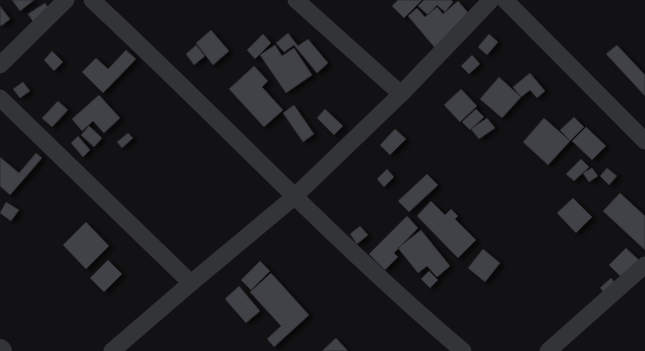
<svg xmlns="http://www.w3.org/2000/svg" width="645" height="351" font-family="Manrope,sans-serif">
<style>
.building{fill:#414247;stroke:#2c2c30;filter:url(#shadow)}
.lines{fill:none;stroke-linecap:round;stroke-linejoin:round}
.minor{stroke:#333438;stroke-width:17}
.tertiary{stroke:#333438;stroke-width:22}
</style>
<defs>
<filter id="shadow"><feDropShadow dx="4.5" dy="2.5" stdDeviation="2" flood-color="#0009"/></filter>
</defs>
<rect width="100%" height="100%" fill="#121214"/>
<path class="building" d="M 12,0 L 34,0 L 20,11 Z
M 398,0 L 422,0 L 404,18 L 392,6 Z
M 424,0 L 451,0 L 453,2 L 445,12 L 437,5 L 428,15 L 418,6 Z
M 458,1 L 472,17 L 435,48 L 408,16 L 417,8 L 425,17 L 437,7 L 443,14 Z
M 45,3 L 51,12 L 34,23 L 28,14 Z
M 0,6 L 10,19 L 1,26 L 0,24 Z
M 211,30 L 229,51 L 213,65 L 196,43 Z
M 288,33 L 298,46 L 308,39 L 328,63 L 317,73 L 294,45 L 284,52 L 276,43 Z
M 263,34 L 271,43 L 255,59 L 247,50 Z
M 489,34 L 498,42 L 487,55 L 478,47 Z
M 196,45 L 205,56 L 194,65 L 186,54 Z
M 275,45 L 282,56 L 294,48 L 312,75 L 286,93 L 260,55 Z
M 617,45 L 645,75 L 645,96 L 606,54 Z
M 126,50 L 136,59 L 103,93 L 82,72 L 96,58 L 108,69 Z
M 52,51 L 63,62 L 54,71 L 44,60 Z
M 472,55 L 480,64 L 469,74 L 461,66 Z
M 254,66 L 268,81 L 262,87 L 283,110 L 264,127 L 229,89 Z
M 530,73 L 545,91 L 537,98 L 530,90 L 521,97 L 513,87 Z
M 499,77 L 521,97 L 502,118 L 480,99 Z
M 23,82 L 30,91 L 20,98 L 13,89 Z
M 461,89 L 477,106 L 460,122 L 444,105 Z
M 99,95 L 120,118 L 104,133 L 93,121 L 82,131 L 72,119 Z
M 58,101 L 68,110 L 52,127 L 42,118 Z
M 294,105 L 314,134 L 303,142 L 283,113 Z
M 325,109 L 343,126 L 334,135 L 317,118 Z
M 476,109 L 484,117 L 470,130 L 462,122 Z
M 574,117 L 584,127 L 570,141 L 560,130 Z
M 487,118 L 495,128 L 479,139 L 471,129 Z
M 544,118 L 570,141 L 548,165 L 523,142 Z
M 89,126 L 102,138 L 94,147 L 81,135 Z
M 586,127 L 606,146 L 592,160 L 572,141 Z
M 395,129 L 406,139 L 390,155 L 380,145 Z
M 128,133 L 133,138 L 122,148 L 117,142 Z
M 78,136 L 90,150 L 83,157 L 71,143 Z
M 36,153 L 42,158 L 10,195 L 0,186 L 0,157 L 19,173 Z
M 581,159 L 589,167 L 574,181 L 566,174 Z
M 592,168 L 598,176 L 589,182 L 583,173 Z
M 607,168 L 617,176 L 609,185 L 600,176 Z
M 387,169 L 394,177 L 384,187 L 377,179 Z
M 427,174 L 438,185 L 409,212 L 398,201 Z
M 620,193 L 645,216 L 645,250 L 603,211 Z
M 573,198 L 592,217 L 576,233 L 557,213 Z
M 431,201 L 445,215 L 451,209 L 458,216 L 455,219 L 476,240 L 458,258 L 417,216 Z
M 6,202 L 19,210 L 11,221 L 0,213 Z
M 407,216 L 418,228 L 394,253 L 398,257 L 385,270 L 369,254 Z
M 86,222 L 109,246 L 86,269 L 63,245 Z
M 360,226 L 368,235 L 357,244 L 350,234 Z
M 421,230 L 450,266 L 437,277 L 427,266 L 418,273 L 398,248 Z
M 626,248 L 641,262 L 624,280 L 609,265 Z
M 483,249 L 500,263 L 485,282 L 468,268 Z
M 108,260 L 122,274 L 104,292 L 90,278 Z
M 260,261 L 270,271 L 251,290 L 241,280 Z
M 429,271 L 438,280 L 430,288 L 421,279 Z
M 271,273 L 309,315 L 274,347 L 267,339 L 281,326 L 250,292 Z
M 611,278 L 619,288 L 609,298 L 600,288 Z
M 239,286 L 260,311 L 246,323 L 225,299 Z
M 336,338 L 348,351 L 322,351 Z"/>
<g class="lines">
<path class="minor" d="M 92,0 C 217,116 333,241 463,351
M 296,0 L 401,94
M 505,0 L 645,141
M 0,65 L 66,0
M 0,98 L 191,283
M 112,351 L 191,283 L 294,197 L 401,94 L 491,0
M 548,351 L 645,265"/>
<path class="tertiary" d="M 0,350 L 1,351"/>
</g>
</svg>
